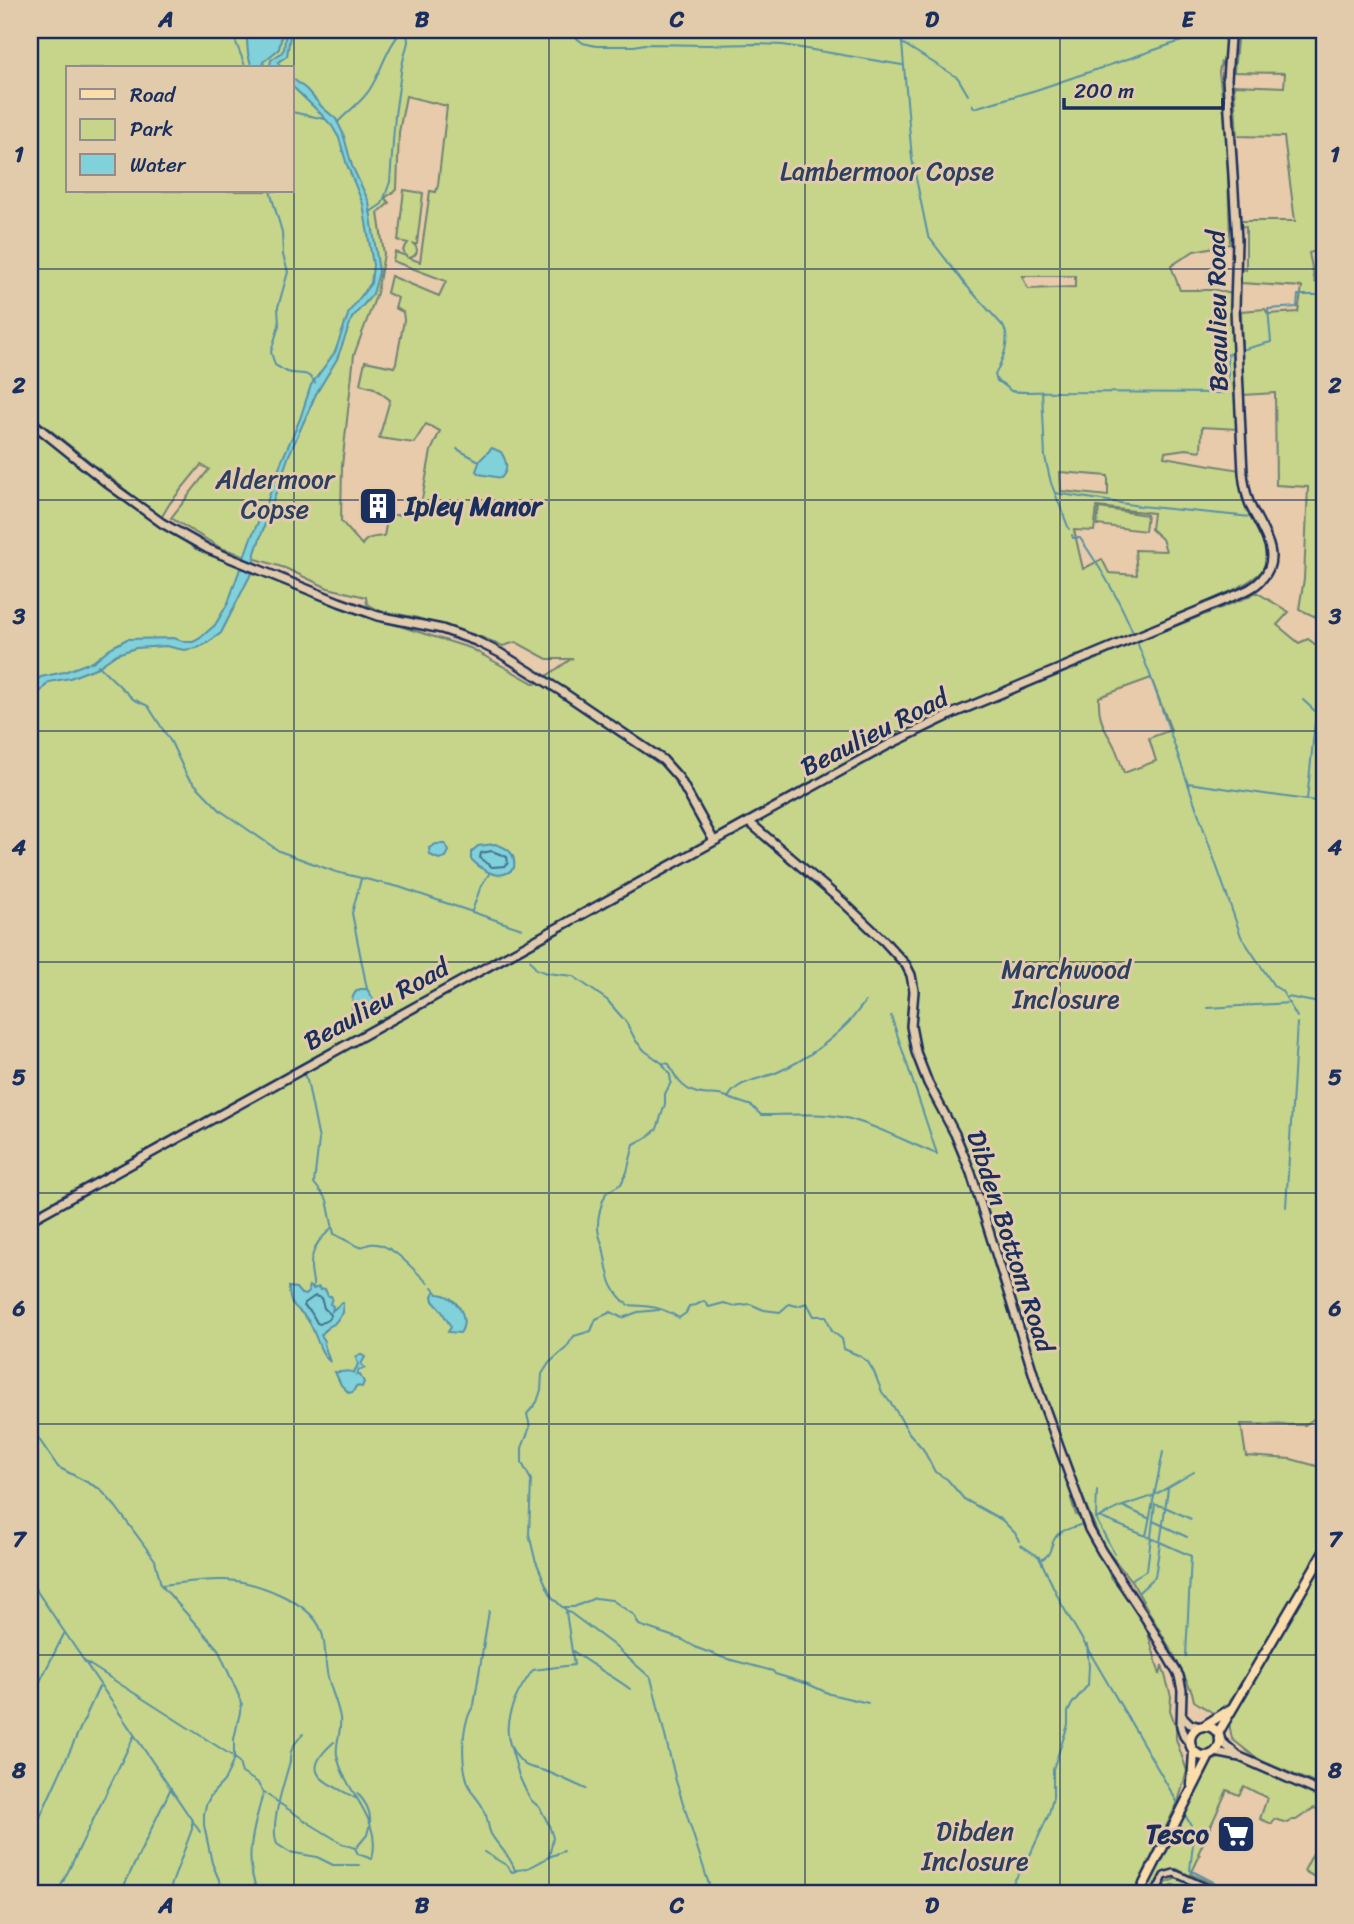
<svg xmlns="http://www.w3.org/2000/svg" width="1354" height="1924" font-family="Sriracha,sans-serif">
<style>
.green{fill:#c6d589;stroke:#708274;stroke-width:2;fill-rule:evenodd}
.water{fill:#80d1d9;stroke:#5890a8;stroke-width:2}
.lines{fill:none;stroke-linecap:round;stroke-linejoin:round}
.shore{stroke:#43708f;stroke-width:2}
.stream{stroke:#5890a8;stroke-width:2}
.street-casing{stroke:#1b2f5e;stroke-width:10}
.secondary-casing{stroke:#1b2f5e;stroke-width:12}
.primary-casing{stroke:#1b2f5e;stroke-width:13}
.street{stroke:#e1cbaa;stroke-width:5}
.secondary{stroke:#e1cbaa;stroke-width:7}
.primary{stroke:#fbddab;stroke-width:8}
.grid{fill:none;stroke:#1b2f5e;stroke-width:2;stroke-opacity:0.55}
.labels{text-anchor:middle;stroke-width:6;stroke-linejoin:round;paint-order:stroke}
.park-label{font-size:26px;fill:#2c4062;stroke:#e1cbaa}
.street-label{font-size:26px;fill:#1b2f5e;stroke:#e1cbaa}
.poi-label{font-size:26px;font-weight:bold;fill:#1b2f5e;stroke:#e1cbaa;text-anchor:start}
.neatline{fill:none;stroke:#1b2f5e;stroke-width:2.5}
.grid-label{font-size:23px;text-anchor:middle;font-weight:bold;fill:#1b2f5e}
</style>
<rect width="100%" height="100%" fill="#e7cbaa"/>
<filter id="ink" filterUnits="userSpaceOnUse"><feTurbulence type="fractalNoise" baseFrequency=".0143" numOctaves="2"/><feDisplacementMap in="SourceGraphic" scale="14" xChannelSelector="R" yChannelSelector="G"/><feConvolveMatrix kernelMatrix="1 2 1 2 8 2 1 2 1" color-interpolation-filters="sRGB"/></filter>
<g filter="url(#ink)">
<path class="green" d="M 30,30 L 1231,30 L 1225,74 L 1221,61 L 1219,72 L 1227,136 L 1230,244 L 1194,251 L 1171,266 L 1180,290 L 1216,290 L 1232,294 L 1232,353 L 1238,429 L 1202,427 L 1201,451 L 1186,449 L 1165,452 L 1164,457 L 1240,470 L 1242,498 L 1265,546 L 1266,566 C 1253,587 1190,608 1166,619 L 1165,625 L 1090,653 L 1074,656 L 1076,666 L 1248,597 L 1256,592 L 1289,612 L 1277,625 L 1299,643 L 1308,639 L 1316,645 L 1324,636 L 1324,1406 L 1318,1416 L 1305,1425 L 1241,1424 L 1246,1456 L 1291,1459 L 1324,1468 L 1324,1787 L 1264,1762 L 1251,1754 L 1232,1739 L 1229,1723 L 1194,1701 L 1192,1692 L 1176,1659 L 1132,1582 L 1102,1544 L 1067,1459 L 1062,1462 L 1073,1493 L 1071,1499 L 1076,1515 L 1082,1520 L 1104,1560 L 1110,1576 L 1129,1599 L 1146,1626 L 1160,1675 L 1162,1665 L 1171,1696 L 1170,1710 L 1176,1727 L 1176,1739 L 1187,1771 L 1178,1802 L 1134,1894 L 30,1894 L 30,1222 L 590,912 L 578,910 L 550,930 L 495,956 L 484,965 L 402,1012 L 30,1217 L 30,427 L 100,482 L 196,549 L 364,615 L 470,648 L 535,684 L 571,659 L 547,659 L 516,642 L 503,646 L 481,637 L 414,617 L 380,611 L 367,604 L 366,597 L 328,588 L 285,568 L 221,548 L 171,518 L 209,469 L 201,465 L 170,503 L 161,518 L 30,414 ZM 68,68 L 292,68 L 292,191 L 68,191 ZM 406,96 L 447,106 L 438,185 L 436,192 L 430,191 L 420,262 L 409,258 C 416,256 420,251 414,244 L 417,244 L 423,193 L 404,190 L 398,241 L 408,243 L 403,250 L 406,256 L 395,252 L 393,261 L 446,281 L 439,296 L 391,276 L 387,293 L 398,298 L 395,308 L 403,312 L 404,320 L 396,363 L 394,367 L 365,361 L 360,384 L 374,388 L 390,400 L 379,438 L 414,443 L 426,424 L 440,431 L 431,451 L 419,515 L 388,515 L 384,536 C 375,537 366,537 362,545 L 341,521 L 342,466 L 354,355 L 377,293 L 384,254 L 378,213 L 389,203 L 385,198 L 397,189 L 399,132 ZM 1022,276 L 1075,276 L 1075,287 L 1028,289 ZM 1060,472 L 1108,476 L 1108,496 L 1061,491 ZM 1097,507 L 1153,513 L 1151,529 L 1162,539 L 1166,551 L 1135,550 L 1137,575 L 1109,573 L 1102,559 L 1083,569 L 1074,530 L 1094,531 ZM 1151,678 L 1171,730 L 1149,738 L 1156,761 L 1124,773 C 1120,762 1117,749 1111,740 C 1102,726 1098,714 1099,697 Z
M 1238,30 L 1324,30 L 1324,249 L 1309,253 L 1315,282 L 1324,283 L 1324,621 L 1299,609 L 1304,579 L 1308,487 L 1276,485 L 1275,393 L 1243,395 L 1241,311 L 1265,309 L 1268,314 L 1298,312 L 1302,287 L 1241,283 L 1241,269 L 1246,270 L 1246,227 L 1241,226 L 1240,221 L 1295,221 L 1284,137 L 1237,136 L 1234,85 L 1284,87 L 1285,73 L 1234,72 Z
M 1099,508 L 1147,515 L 1145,531 L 1097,525 Z
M1194 1742a11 11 0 1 1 22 0a11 11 0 1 1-22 0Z
M 1223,1757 L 1238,1760 L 1324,1797 L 1324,1811 L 1314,1808 L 1296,1820 L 1292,1820 L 1287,1823 L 1274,1819 L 1272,1824 L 1260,1819 L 1267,1798 L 1244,1786 L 1239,1795 L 1227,1790 L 1198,1854 L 1200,1855 L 1191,1874 L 1235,1894 L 1225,1894 L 1177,1869 L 1167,1871 L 1161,1878 L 1153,1894 L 1142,1894 L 1188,1809 L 1204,1772 L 1211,1761 Z
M 1324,1845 L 1324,1882 L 1304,1871 L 1316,1847 Z
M 1179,1877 L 1216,1894 L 1192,1894 L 1173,1885 L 1168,1888 L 1165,1894 L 1160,1894 L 1166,1883 Z"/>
<path class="water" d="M 246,30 L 283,30 L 279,49 L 263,62 L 265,68 L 253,68 C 246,56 248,43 246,30 Z
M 286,30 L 291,30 L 287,56 L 278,62 L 281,68 L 272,68 L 270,65 L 271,60 L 281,53 L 284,49 Z
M 292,78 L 306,89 L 323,108 L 336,119 L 343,133 L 352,166 L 369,202 L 379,272 L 373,294 L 352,318 L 337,359 L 316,394 L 289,455 L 255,553 L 254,568 L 221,633 L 206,644 L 197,648 L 184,650 L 166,646 L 136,648 L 117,654 L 98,667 L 70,678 L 49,682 L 40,692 L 30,694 L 30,685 L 41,677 L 64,672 L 94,661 L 110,648 L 127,639 L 174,638 L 185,642 L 193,642 L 199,639 L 215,625 L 228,603 L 250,540 L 267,502 L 282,460 L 300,419 L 311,385 L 335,352 L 349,312 L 371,283 L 373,265 L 363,204 L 347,165 L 339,138 L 332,126 L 320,113 L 292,86 Z
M 492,448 L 501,452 C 507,462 509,469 501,478 L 479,474 L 476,471 L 480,460 Z
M 436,844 L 445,844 L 449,851 L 446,857 L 439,859 L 430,855 L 429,848 Z
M 495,844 C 508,848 516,853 514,868 C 500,882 483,871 471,859 L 471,852 L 478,846 Z
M 360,989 L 367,989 L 376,1003 L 373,1009 L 357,1015 L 352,1011 C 352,1002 351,993 360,989 Z
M 309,1286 L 313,1289 L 319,1287 L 320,1290 L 325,1289 L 328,1296 L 331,1296 L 332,1298 L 330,1304 L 333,1306 L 332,1311 L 341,1303 L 343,1303 L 343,1313 L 334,1324 L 328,1327 L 321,1335 L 325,1341 L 324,1344 L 330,1362 C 317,1350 317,1332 307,1319 C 303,1313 296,1309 292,1303 C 289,1298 289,1292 289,1287 L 296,1288 L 301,1294 L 306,1295 L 309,1292 L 308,1289 Z
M 435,1290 L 438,1294 C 456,1295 471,1318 460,1333 L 448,1332 L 451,1327 L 441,1310 L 433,1301 L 432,1296 Z
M 360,1354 L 365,1357 L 361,1364 L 365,1368 L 359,1370 L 357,1375 L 360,1375 L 364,1382 L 362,1387 L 356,1386 L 353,1392 L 349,1393 L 341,1385 L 335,1372 C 342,1373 348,1369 354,1373 L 358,1364 L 356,1358 Z"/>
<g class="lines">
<path class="shore" d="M 492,851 L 507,857 L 508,863 L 505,866 L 492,867 L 480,858 L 481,853 Z
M 315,1296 L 321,1298 L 324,1308 L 331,1315 L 329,1319 L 320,1324 L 317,1323 L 311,1312 L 304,1306 L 305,1303 Z"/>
<path class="stream" d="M 231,30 L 246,68
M 566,30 L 583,43 L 596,46 L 634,46 L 645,44 L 708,45 L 756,44 L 783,45 L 902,65
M 898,30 L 902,43 L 958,78 L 968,95
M 902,43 L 912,159 L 928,236 L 964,283 L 1003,326 C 1012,341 1002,360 995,375 L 997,381 C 1004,383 1006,387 1011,391 C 1015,393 1051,391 1059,392 L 1225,393 L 1229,390 L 1227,355 L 1232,353
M 972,104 L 974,108 L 1036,90 L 1169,45 L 1218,30
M 292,112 L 325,119
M 338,122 C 348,111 362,102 370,89 C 382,70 387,46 403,30
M 270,191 L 282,232 L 283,255 L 288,272 L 278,307 L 279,325 L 271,352 L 275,365 C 277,366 285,371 287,372 C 299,376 307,369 315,383
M 370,212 L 382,204 L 390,182 L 395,115 L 402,65 L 408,42 L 407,30
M 1241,350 L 1271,342 L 1268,309 L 1297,307 L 1298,295 L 1324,295
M 1042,391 L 1045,457 L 1051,483 L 1069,529
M 457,449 L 479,461
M 1055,493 L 1140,506 L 1251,517
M 1072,535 L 1073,538 L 1080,538 C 1100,567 1120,600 1133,633
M 1137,642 L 1149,672 L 1241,936 L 1274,986 L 1282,991 L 1297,1017
M 98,665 L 133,699 L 148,706 L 171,742 L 187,776 L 221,811 L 279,851 L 336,872 L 399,887 L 522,929
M 1188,783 L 1307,800 L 1316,712 L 1303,700
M 1308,800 L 1324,802
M 361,879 L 352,913 L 367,989
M 472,911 L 481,886 L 489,874
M 530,960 L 536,969 L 547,973 L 573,976 L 607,1000 L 626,1022 L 636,1041 L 645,1051 L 662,1063 L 670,1075 L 671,1082 L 665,1094 L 665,1104 L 657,1129 L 648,1137 L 634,1144 L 627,1172 L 621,1184 L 606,1193 C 602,1202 598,1215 598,1225 C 597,1235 603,1242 604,1252 C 609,1276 608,1288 628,1305 C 648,1306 661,1306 679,1318 L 686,1313 L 689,1306 L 696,1305 L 704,1301 L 709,1307 L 724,1303 L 732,1306 L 750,1304 L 764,1310 L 780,1312 L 789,1304 L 797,1306 L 807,1303 L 814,1316 L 826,1316 L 832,1331 L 842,1339 L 844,1349 L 860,1356 L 868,1362 L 874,1372 L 882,1392 L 893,1406 L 909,1433 L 923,1449 L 935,1472 L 947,1479 L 964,1499 L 1002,1520 L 1015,1533 L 1019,1541
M 1288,997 L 1314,1002 L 1324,999
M 865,1002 C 859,1009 854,1017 848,1023 C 829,1042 804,1060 780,1071 C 762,1080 738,1079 728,1098 L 752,1106 L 761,1115 C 788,1115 824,1112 850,1119 C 880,1127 908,1143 937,1154 L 891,1016
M 1208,1008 L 1290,1003
M 664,1063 L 669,1064 C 675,1077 682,1089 697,1093 C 707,1096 717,1093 727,1097
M 302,1072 L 307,1080 L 319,1140 L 314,1183 L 327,1200 L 334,1234 L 359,1247 C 363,1247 366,1245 370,1244 C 390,1240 414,1271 428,1283
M 1286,1207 L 1297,1023
M 432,1287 L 435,1290
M 313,1289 C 314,1280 311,1275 311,1267 C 310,1259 315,1246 320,1240 C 324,1235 328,1233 331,1228
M 659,1310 L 638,1312 L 622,1318 L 611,1312 L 596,1319 L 591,1331 L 574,1336 L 566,1348 L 549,1363 L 542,1374 L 541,1390 L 537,1402 L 527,1414 L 530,1427 L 522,1448 L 522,1463 L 531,1480 L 529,1534 L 535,1559 L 546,1585 L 552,1597 L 561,1606 L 612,1644 L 651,1678 L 676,1781 L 712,1894
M 30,1426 L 58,1467 L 100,1489 L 116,1507 L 155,1560 L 161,1585 L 218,1649 L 242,1703 L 234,1739 L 234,1757 L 232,1764 L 224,1781 L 211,1795 L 206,1805 L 204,1814 L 204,1825 L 212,1863 L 225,1894
M 1157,1505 L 1165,1507 L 1191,1519
M 1124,1507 L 1148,1518
M 1096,1517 L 1097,1490
M 1099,1517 L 1151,1538 L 1191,1556 L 1186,1656
M 1153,1521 L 1187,1537
M 1146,1536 L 1163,1452
M 1021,1545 L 1039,1557 L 1062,1605 L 1179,1805
M 1114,1553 L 1096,1519 L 1120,1507 L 1153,1496 L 1194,1472
M 1040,1560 C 1053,1555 1049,1547 1055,1538 C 1060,1530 1072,1528 1080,1525
M 1132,1579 L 1147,1570 L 1155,1504
M 30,1581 L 200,1832
M 1139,1592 L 1155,1577 L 1168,1489
M 564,1607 L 574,1607 L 595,1598 L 612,1600 L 634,1615 L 639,1625 L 683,1640 L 697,1648 L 724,1658 L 773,1671 L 775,1674 L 808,1684 L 830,1694 L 868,1703
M 489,1611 L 474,1705 C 460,1726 460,1768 471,1790 C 474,1796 480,1801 483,1808 C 488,1815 487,1826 491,1834 C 499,1848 508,1852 515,1870 C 527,1871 538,1863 549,1857 L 553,1838 L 549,1825 L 540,1808 L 531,1800 L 525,1789 L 519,1776 L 509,1741
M 566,1612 L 574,1665 L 533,1670 C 513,1697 492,1736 524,1764 C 530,1769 538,1768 545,1771 C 559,1776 572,1783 586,1789
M 573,1651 C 591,1666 612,1675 630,1689
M 84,1661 L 234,1757 L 239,1763 L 242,1773 L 257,1782 L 263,1792 L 307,1822 L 343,1844 L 355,1848 L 358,1854 L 372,1859 C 383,1818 344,1792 337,1755 C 335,1743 342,1731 340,1718 C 338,1704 331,1691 328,1677 C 324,1662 327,1645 321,1630 C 310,1601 254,1581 225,1580 C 204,1579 182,1583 161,1585
M 30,1701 L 64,1634
M 303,1734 C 296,1742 289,1749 290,1761 C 285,1781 269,1824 277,1844 L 289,1852 L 317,1857 L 333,1865 L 359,1865
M 334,1742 C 295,1776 329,1782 357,1799
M 357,1793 C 365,1801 371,1810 370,1822
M 1185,1815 L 1191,1825
M 1194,1830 L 1197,1835 L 1193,1844 L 1190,1870 L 1221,1886
M 30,1839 L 99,1687
M 357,1847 L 367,1835 L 369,1827
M 484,1852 L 506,1865 L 512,1872 L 516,1871
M 549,1857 L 564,1851
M 57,1894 L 134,1736
M 120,1894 L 171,1788
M 168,1894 L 192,1829 L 192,1823
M 259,1894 C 242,1861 254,1827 263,1794
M 1001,1894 L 1013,1883 L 1030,1855 L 1049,1814 L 1053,1797 L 1053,1769 L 1068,1725 L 1068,1712 L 1072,1704 L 1088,1685 L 1089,1666 L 1087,1645"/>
<g class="street-casing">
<path id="street" d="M 1155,1894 L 1164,1876 L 1174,1873 L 1221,1894"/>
</g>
<g class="secondary-casing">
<path id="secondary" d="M 30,421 L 111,486 L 162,523 L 208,549 L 339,602 L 378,616 L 442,629 L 476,641 L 500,653 L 561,691 L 663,760 L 679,778 L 714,841
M 749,822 L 844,903 L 884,941 L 906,965 L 911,975 L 914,991 L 911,1026 L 916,1052 L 928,1083 L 955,1134 L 971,1173 L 1039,1392 L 1089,1529 L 1102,1552 L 1146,1619 L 1179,1676 L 1182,1690 L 1181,1726 L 1184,1736 L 1190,1744
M 30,1220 L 888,745 L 954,713 L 1229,598 C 1240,593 1254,589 1262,579 C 1284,555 1260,528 1250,505 C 1246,494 1244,484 1243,473 L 1235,308 L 1237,240 L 1227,79 L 1230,38 L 1232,30
M 1182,1716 L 1190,1724 L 1200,1727
M 1220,1740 L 1237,1755
M 1215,1752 L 1240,1757 L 1324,1794"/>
</g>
<g class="primary-casing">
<path id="primary" d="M1190 1741a15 15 0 1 1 30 0a15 15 0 1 1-30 0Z
M 1204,1726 L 1231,1709
M 1218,1733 L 1324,1552
M 1192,1785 L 1194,1751
M 1139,1894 L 1209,1756"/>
</g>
<use href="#street" class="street"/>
<use href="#secondary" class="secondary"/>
<use href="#primary" class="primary"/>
</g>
</g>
<path class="grid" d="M 294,30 L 294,1894M 549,30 L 549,1894M 805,30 L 805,1894M 1060,30 L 1060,1894M 30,269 L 1324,269M 30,500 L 1324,500M 30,731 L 1324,731M 30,962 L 1324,962M 30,1193 L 1324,1193M 30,1424 L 1324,1424M 30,1655 L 1324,1655"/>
<defs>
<g id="building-square" transform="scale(2.0125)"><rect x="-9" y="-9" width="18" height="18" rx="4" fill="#1b2f5e" stroke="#e1cbaa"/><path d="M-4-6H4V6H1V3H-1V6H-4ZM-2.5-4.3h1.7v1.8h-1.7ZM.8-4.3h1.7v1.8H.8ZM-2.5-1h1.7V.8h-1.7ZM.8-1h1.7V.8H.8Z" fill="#fff"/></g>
<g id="supermarket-square" transform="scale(2.0125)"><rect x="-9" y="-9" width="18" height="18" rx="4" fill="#1b2f5e" stroke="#e1cbaa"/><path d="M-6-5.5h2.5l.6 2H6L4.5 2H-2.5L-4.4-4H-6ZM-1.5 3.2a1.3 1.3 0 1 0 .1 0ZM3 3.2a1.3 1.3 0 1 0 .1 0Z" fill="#fff"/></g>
</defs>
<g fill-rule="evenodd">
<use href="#building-square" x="378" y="506"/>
<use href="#supermarket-square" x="1236" y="1834"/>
</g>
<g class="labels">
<g class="park-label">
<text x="887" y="180">Lambermoor Copse</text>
<text x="275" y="488">Aldermoor<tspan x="275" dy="30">Copse</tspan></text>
<text x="1066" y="978">Marchwood<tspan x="1066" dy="30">Inclosure</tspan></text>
<text x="975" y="1840">Dibden<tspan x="975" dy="30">Inclosure</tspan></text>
</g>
<g class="street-label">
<text transform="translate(1217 311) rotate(-91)" y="9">Beaulieu Road</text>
<text transform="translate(874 732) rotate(-27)" y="9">Beaulieu Road</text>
<text transform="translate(376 1004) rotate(-29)" y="9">Beaulieu Road</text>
<text transform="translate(1011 1241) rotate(72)" y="9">Dibden Bottom Road</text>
</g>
<g class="poi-label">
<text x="405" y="515">Ipley Manor</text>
<text x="1209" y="1843" text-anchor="end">Tesco</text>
</g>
</g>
<rect width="1354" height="1924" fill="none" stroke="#e1cbaa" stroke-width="77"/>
<rect x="66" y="66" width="228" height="126" fill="#e1cbaa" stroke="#928d8c" stroke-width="2"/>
<rect x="80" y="89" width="35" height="10" fill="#fbddab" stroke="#928d8c" stroke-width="2"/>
<text x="130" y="102" font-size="21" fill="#1b2f5e">Road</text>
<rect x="80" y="119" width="35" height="21" fill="#c6d589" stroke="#928d8c" stroke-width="2"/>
<text x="130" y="136" font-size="21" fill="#1b2f5e">Park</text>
<rect x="80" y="154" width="35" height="21" fill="#80d1d9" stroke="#928d8c" stroke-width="2"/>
<text x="130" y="172" font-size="21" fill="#1b2f5e">Water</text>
<path d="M1064 98v10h159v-10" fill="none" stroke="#1b2f5e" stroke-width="3.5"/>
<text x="1074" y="98" font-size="21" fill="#1b2f5e" stroke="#e1cbaa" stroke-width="5" paint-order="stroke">200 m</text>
<rect x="38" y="38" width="1278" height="1847" class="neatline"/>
<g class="grid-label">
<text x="166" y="27">A</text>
<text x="422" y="27">B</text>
<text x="677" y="27">C</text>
<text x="932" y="27">D</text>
<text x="1188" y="27">E</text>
<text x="19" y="162">1</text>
<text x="1335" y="162">1</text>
<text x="19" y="393">2</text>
<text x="1335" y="393">2</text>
<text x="19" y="624">3</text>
<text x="1335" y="624">3</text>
<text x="19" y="855">4</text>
<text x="1335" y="855">4</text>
<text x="19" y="1085">5</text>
<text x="1335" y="1085">5</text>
<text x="19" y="1316">6</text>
<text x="1335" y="1316">6</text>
<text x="19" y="1547">7</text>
<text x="1335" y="1547">7</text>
<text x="19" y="1778">8</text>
<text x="1335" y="1778">8</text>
<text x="166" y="1913">A</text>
<text x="422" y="1913">B</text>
<text x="677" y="1913">C</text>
<text x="932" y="1913">D</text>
<text x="1188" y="1913">E</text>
</g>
</svg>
